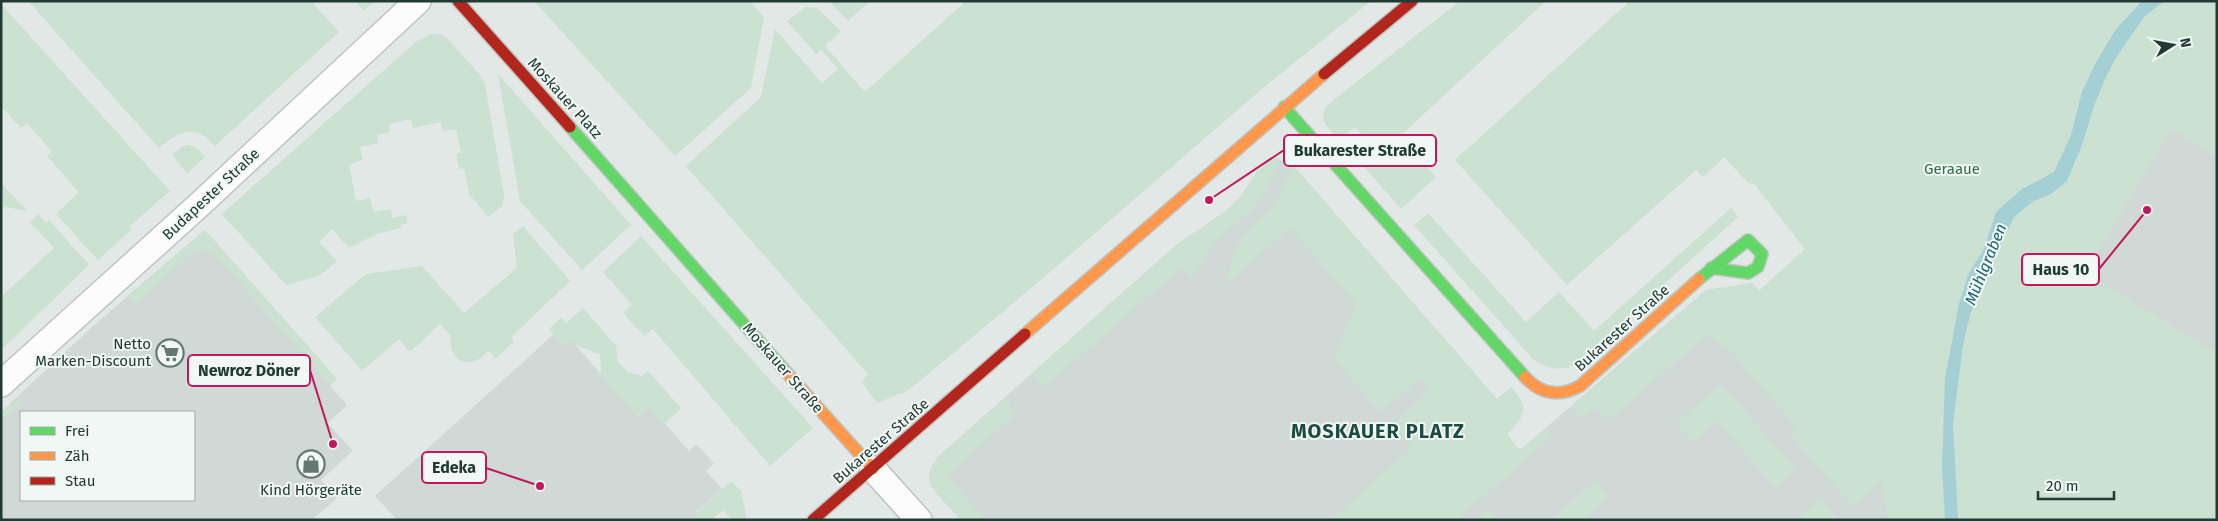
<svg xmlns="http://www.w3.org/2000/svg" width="2218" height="521" font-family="'Fira Sans',sans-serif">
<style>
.built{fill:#d0d9d5;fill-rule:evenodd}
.green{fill:#cbe1d2}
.water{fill:#a4cfd5}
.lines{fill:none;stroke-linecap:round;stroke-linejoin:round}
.street-casing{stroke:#bfc5c2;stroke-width:28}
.fast-casing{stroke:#bec6c2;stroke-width:14}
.slow-casing{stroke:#bec6c2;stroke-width:14}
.jam-casing{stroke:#bec6c2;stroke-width:14}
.street{stroke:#fbfcfb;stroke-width:25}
.fast{stroke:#63d668;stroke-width:11}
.slow{stroke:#ff974d;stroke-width:11}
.jam{stroke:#b3261e;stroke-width:11}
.labels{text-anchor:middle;stroke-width:4;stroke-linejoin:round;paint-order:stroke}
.street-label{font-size:15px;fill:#213a33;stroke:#f0f7f4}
.park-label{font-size:15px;fill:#2d6f46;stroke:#f0f7f4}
.poi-label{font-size:15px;fill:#213a33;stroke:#f0f7f4;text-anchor:end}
.water-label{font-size:16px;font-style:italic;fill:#1e6673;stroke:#f0f7f4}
.district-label{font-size:20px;font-weight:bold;letter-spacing:1px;fill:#1e4b40;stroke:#f0f7f4}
.leader{fill:none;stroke:#c2185b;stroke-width:2}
.callout-dot{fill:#c2185b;stroke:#f0f7f4;stroke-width:2}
.callout{fill:#f0f7f4;stroke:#c2185b;stroke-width:2}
.callout-label{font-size:16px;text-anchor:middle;font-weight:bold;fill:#213a33}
</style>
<rect width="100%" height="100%" fill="#e2e8e5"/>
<path class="built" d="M 2171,128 L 2217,156 L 2217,354 L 2084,273 Z
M 1274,157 L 1293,165 L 1497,399 L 1495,421 L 1520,450 L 1706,290 L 1752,283 L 1759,291 L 1805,249 L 1894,520 L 961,520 L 934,489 L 929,480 L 931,468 L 939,456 L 1176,245 L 1223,213 L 1238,200 L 1257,172 Z
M 205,230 L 337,379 L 330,386 L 347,405 L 328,423 L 353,451 L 321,480 L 337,498 L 312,520 L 1,520 L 1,412 L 93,326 ZM 21,412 L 194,412 L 194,500 L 21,500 Z
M 554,334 L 564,346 L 571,340 L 638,416 L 649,406 L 689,451 L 696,444 L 714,463 L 706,471 L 722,489 L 696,512 L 702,520 L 397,520 L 375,496 Z"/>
<path class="green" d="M 28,1 L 311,1 L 339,32 L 215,146 C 195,123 180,131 159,148 Z
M 355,1 L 375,1 L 364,11 Z
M 534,1 L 750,1 L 764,17 L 751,88 L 675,156 Z
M 829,1 L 870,1 L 848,21 Z
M 966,1 L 1371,1 L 1263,88 L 1049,273 L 909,390 L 877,403 L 862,383 L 868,374 L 686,166 L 761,97 L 775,29 L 822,83 L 838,69 L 821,50 L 816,54 L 787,21 L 806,7 L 817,8 L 841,31 L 825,46 L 865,92 Z
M 1460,1 L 1546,1 L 1399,137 L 1436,177 L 1401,209 L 1351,152 L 1366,138 L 1355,127 L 1339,140 C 1329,128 1318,122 1326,106 Z
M 1630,1 L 2217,1 L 2217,156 L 2171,128 L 2084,273 L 2217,354 L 2217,520 L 1888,520 L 1881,481 L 1853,507 L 1789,433 L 1795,426 L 1731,351 L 1707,335 L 1608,420 L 1595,408 L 1582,419 L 1572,407 L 1706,290 L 1752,283 L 1759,291 L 1805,249 L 1754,184 L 1748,183 L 1724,157 L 1703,177 L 1696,170 L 1567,285 L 1455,160 Z
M 1,4 L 170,191 L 130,226 L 132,229 L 98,260 L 56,214 L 79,192 L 47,156 L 52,152 L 27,123 L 21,128 L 1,106 Z
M 431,34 L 440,34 L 447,38 L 479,74 L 485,84 L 504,195 L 503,205 L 488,217 L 469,194 L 464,168 L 459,169 L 456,154 L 461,152 L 456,129 L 443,131 L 441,122 L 413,128 L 411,119 L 389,124 L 390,132 L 377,135 L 378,143 L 360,147 L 363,160 L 349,164 L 356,201 L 370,198 L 373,212 L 391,209 L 392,218 L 406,215 L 408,223 L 400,225 L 401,228 L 379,233 L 349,248 L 332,229 L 319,242 L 337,261 L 319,276 L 286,285 L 222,214 L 417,41 Z
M 498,74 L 631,225 L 582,270 L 520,201 Z
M 189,145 L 198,149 L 205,157 L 187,173 L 172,155 L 183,146 Z
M 1274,157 L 1280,159 L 1264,194 L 1254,208 L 1220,238 L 1204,258 L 1192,278 L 1182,267 L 1044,387 L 1032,373 L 1176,245 L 1223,213 L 1238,200 L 1257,172 Z
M 1293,165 L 1496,399 L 1511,387 C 1530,406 1525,417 1507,434 L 1520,450 L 1546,429 L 1553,436 L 1456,520 L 1331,520 L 1412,448 L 1392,425 L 1430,389 L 1420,378 L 1381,413 L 1334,359 L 1356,303 L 1290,228 L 1225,285 L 1236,247 L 1250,228 L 1275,204 Z
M 1,183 L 27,211 L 1,206 Z
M 1731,208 L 1738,217 L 1576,364 C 1560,372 1549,369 1534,360 L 1414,225 L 1428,213 L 1526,322 L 1559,292 L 1594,331 Z
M 38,214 L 46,223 L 49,220 L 89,265 L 1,350 L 1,297 L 54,248 L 30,222 Z
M 523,226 L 570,281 L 511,337 L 514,342 L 495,359 L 489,351 C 486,353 483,357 479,359 C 462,370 447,353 451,336 L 440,324 L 410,352 L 399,339 L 362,371 L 315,317 L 366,274 L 422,266 L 464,313 L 517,268 L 513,234 Z
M 205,230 L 337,379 L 330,386 L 212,251 L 203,249 L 193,252 L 134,304 L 127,296 Z
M 641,236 L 813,428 L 770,466 L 653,329 L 644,336 L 623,313 L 632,305 L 603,272 Z
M 583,308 L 616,346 L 618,362 L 628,372 L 642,376 L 648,371 L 681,408 L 664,424 L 649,406 L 638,416 L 601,375 L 600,355 C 590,349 579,349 571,341 L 564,346 L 549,329 L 561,318 L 566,323 Z
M 1721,383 L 1796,470 L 1776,488 L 1716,421 L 1692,442 L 1676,423 Z
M 1007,396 L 1014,416 L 947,475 L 985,520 L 961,520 C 953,511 929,489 929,478 C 929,469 935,463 939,456 Z
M 17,401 L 22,403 L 1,420 L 1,412 Z
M 731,481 L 741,491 L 747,520 L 732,520 L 723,510 L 712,520 L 702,520 L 696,513 Z
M 1595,481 L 1608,496 L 1582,520 L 1551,520 Z
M 1820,499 L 1838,520 L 1804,520 L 1801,516 Z
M 1489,509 L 1499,520 L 1477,520 Z"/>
<path class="water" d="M 2142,1 L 2164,1 L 2144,17 L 2117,56 L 2106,77 L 2094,106 L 2082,145 L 2067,181 L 2051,194 L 2032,202 L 2014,217 L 1981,286 L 1970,315 L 1963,345 L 1953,423 L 1958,520 L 1945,520 L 1942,467 L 1945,378 L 1959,304 L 1968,275 L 1984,249 L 1996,212 L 2022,189 L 2054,172 L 2071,135 L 2082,92 L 2095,64 L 2116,29 Z"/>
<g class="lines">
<g class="street-casing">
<path id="street" d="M 1,384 L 199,205 L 418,1
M 873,469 L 919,520"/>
</g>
<g class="fast-casing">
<path id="fast" d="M 1284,107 L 1525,377
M 570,127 L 788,374
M 1699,279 L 1748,240 L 1762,254 L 1758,267 L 1748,273 L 1711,268"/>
</g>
<g class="slow-casing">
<path id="slow" d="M 1025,334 L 1324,74
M 788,374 L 873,469
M 1525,377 C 1541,395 1560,397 1580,386 L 1699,279"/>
</g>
<g class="jam-casing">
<path id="jam" d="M 458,1 L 570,127
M 1324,74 L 1412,1
M 813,520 L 1025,334"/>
</g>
<use href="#street" class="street"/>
<use href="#fast" class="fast"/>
<use href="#slow" class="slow"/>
<use href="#jam" class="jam"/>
</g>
<defs>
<g id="supermarket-ring" transform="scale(1.4375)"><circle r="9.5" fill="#f0f7f4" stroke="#657771" stroke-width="1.5"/><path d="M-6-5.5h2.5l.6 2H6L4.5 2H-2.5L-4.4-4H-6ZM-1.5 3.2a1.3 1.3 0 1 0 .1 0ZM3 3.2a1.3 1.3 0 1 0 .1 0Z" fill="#657771"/></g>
<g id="shop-ring" transform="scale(1.4375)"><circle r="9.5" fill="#f0f7f4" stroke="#657771" stroke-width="1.5"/><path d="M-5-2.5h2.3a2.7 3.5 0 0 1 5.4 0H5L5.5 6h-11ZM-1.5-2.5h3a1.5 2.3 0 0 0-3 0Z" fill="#657771"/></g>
</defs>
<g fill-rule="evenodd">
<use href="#supermarket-ring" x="170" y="353"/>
<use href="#shop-ring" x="311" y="464"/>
</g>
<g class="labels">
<g class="street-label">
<text transform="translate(565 98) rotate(48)" y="5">Moskauer Platz</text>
<text transform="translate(211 194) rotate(-43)" y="5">Budapester Straße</text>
<text transform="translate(1622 328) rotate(-42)" y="5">Bukarester Straße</text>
<text transform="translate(783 368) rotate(49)" y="5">Moskauer Straße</text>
<text transform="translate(881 441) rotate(-41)" y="5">Bukarester Straße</text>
</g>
<g class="park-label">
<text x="1952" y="174">Geraaue</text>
</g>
<g class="poi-label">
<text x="151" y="349">Netto<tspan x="151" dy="17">Marken-Discount</tspan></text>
<text x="311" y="495" text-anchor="middle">Kind Hörgeräte</text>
</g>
<g class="water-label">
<text transform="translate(1985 264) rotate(-68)" y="6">Mühlgraben</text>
</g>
<g class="district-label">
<text x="1378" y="438">MOSKAUER PLATZ</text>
</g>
</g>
<path class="leader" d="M1209 200L1284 150M2147 210L2099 269M333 444L310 370M540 486L486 468"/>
<g class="callout-dot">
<circle cx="1209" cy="200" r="5"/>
<circle cx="2147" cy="210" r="5"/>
<circle cx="333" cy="444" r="5"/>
<circle cx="540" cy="486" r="5"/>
</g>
<g class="callout">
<rect x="1284" y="135" width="152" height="31" rx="5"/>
<rect x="2022" y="254" width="77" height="31" rx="5"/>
<rect x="188" y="355" width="122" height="31" rx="5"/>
<rect x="422" y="452" width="64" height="31" rx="5"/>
</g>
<g class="callout-label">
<text x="1360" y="156">Bukarester Straße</text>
<text x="2061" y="275">Haus 10</text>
<text x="249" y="376">Newroz Döner</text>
<text x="454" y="473">Edeka</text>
</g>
<rect width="2218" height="521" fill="none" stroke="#213a33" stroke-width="5"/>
<rect x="20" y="411" width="175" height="90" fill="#f0f7f4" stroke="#9daba7"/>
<rect x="30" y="427" width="25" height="8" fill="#63d668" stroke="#9daba7"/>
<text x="65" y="436" font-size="15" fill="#213a33">Frei</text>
<rect x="30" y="452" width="25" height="8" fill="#ff974d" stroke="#9daba7"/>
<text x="65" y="461" font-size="15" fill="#213a33">Zäh</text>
<rect x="30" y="477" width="25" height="8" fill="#b3261e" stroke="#9daba7"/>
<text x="65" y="486" font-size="15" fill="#213a33">Stau</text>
<g transform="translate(2173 45) rotate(79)" stroke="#f0f7f4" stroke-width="4" paint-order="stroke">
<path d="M0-4L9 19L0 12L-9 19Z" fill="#213a33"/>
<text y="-8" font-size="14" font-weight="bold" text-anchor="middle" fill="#213a33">N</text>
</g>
<path d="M2038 491v8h76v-8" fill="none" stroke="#213a33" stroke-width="2.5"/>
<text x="2046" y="491" font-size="15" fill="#213a33" stroke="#f0f7f4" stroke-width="4" paint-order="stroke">20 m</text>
</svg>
